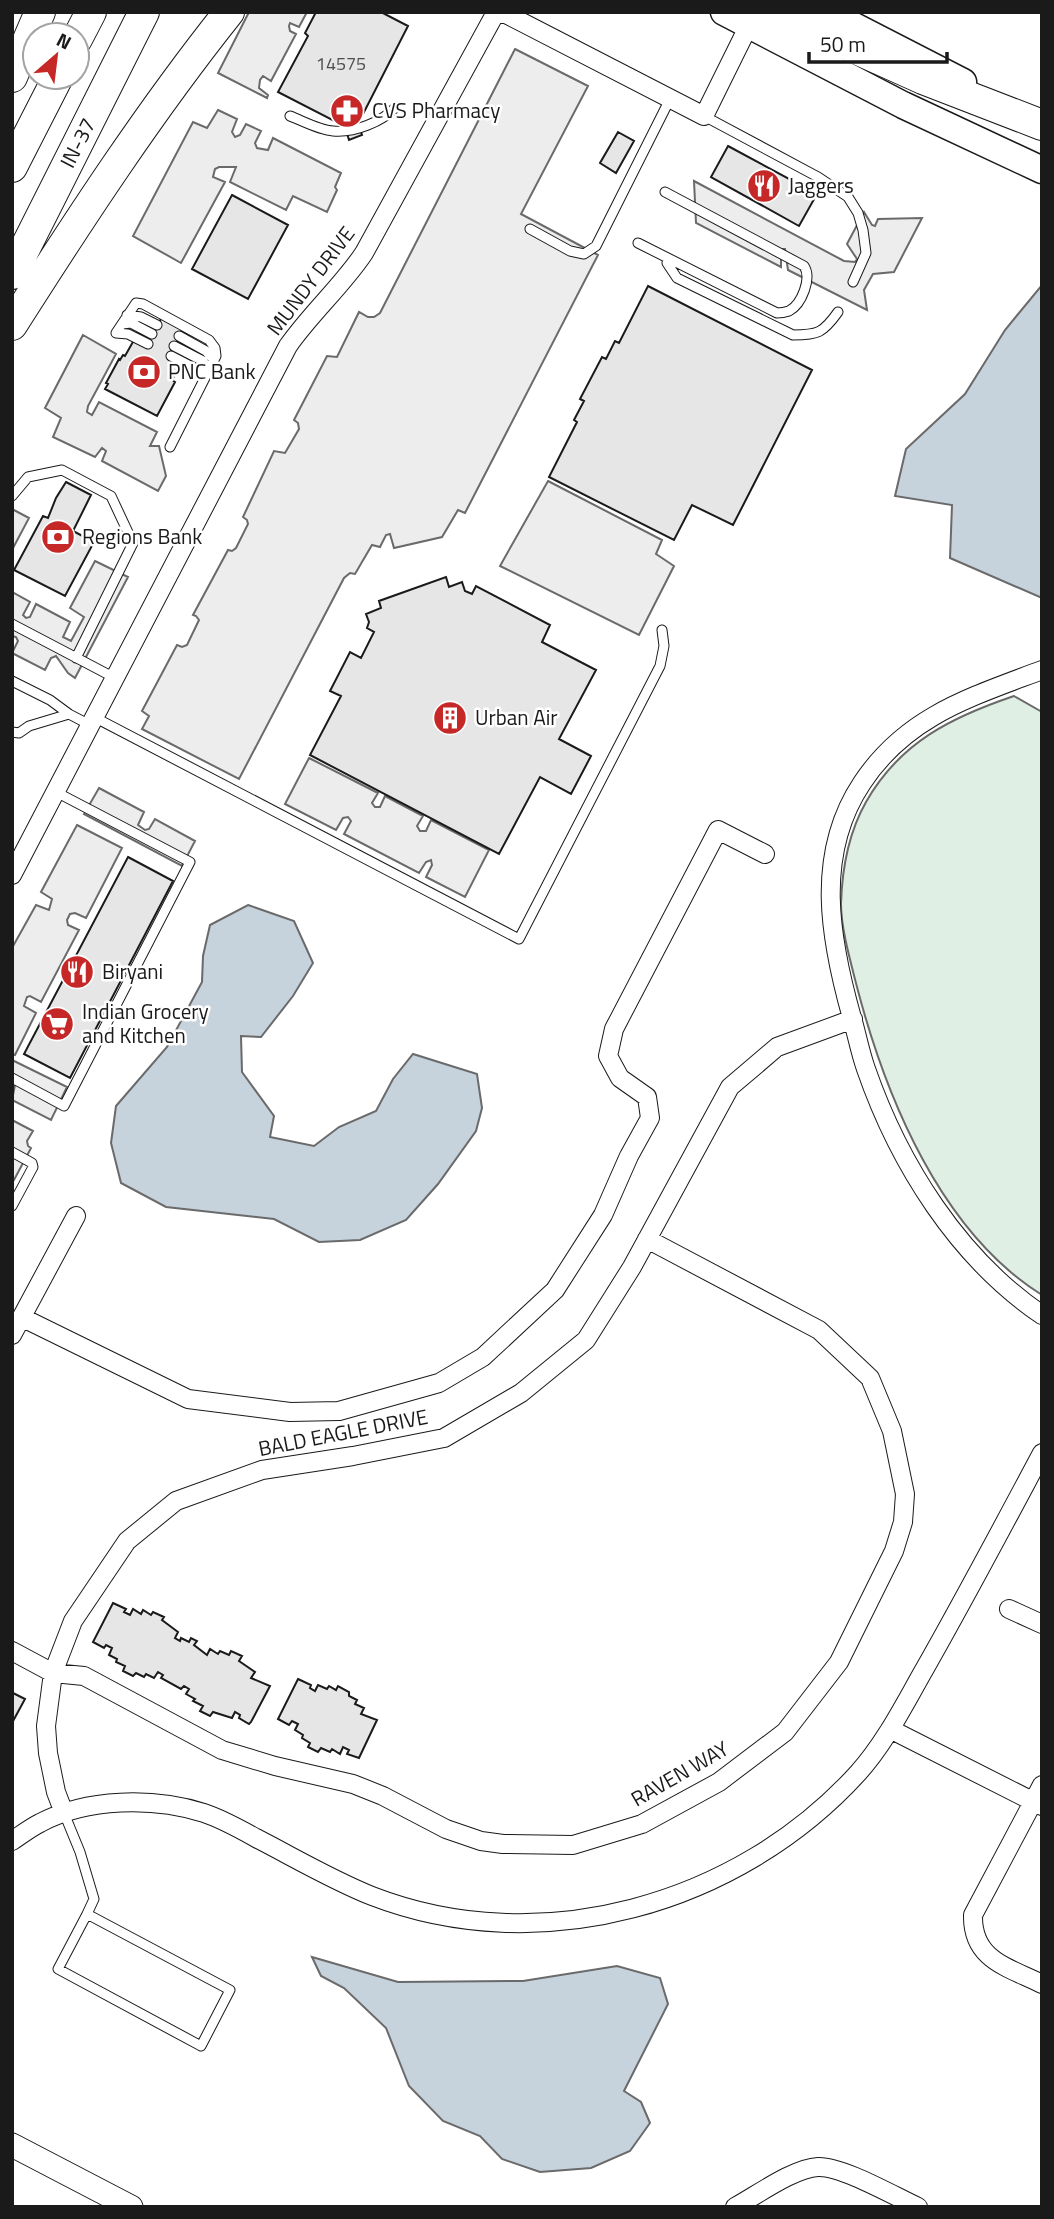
<svg xmlns="http://www.w3.org/2000/svg" width="1054" height="2219" font-family="'Titillium Web',sans-serif">
<style>
.green{fill:#e0efe3;stroke:#6a6a6a;stroke-width:2}
.parking{fill:#ededed;stroke:#6a6a6a;stroke-width:2}
.water{fill:#c6d2dc;stroke:#6a6a6a;stroke-width:2}
.building{fill:#e6e6e6;stroke:#1a1a1a;stroke-width:2}
.lines{fill:none;stroke-linecap:round;stroke-linejoin:round}
.lane-casing{stroke:#1a1a1a;stroke-width:11}
.street-casing{stroke:#1a1a1a;stroke-width:20}
.secondary-casing{stroke:#1a1a1a;stroke-width:25}
.primary-casing{stroke:#1a1a1a;stroke-width:29}
.highway-casing{stroke:#1a1a1a;stroke-width:32}
.lane{stroke:#fff;stroke-width:9}
.street{stroke:#fff;stroke-width:18}
.secondary{stroke:#fff;stroke-width:23}
.primary{stroke:#fff;stroke-width:26}
.highway{stroke:#fff;stroke-width:30}
.labels{text-anchor:middle;stroke-width:5;stroke-linejoin:round;paint-order:stroke}
.number-label{font-size:18px;fill:#4d4d4d}
.poi-label{font-size:21px;fill:#1a1a1a;stroke:#fff;text-anchor:start}
.street-label{font-size:21px;fill:#1a1a1a;stroke:#fff}
</style>
<rect width="100%" height="100%" fill="#fff"/>
<path class="green" d="M 1014,696 L 1042,712 L 1042,1295 C 941,1232 886,1098 857,987 C 851,963 841,929 841,904 C 842,869 849,832 866,802 C 900,742 952,717 1014,696 Z"/>
<path class="parking" d="M 249,12 L 307,12 L 299,27 L 290,23 L 289,26 L 290,31 L 296,34 L 271,81 L 263,76 L 260,80 L 259,88 L 268,95 L 267,98 L 218,73 Z
M 515,49 L 588,86 L 521,214 L 598,255 L 465,513 L 458,510 L 442,537 L 394,548 L 390,534 L 386,535 L 380,547 L 372,545 L 355,574 L 350,573 L 344,578 L 239,779 L 142,729 L 149,716 L 142,711 L 177,645 L 182,647 L 187,645 L 199,620 L 196,616 L 193,615 L 228,550 L 232,551 L 236,548 L 248,524 L 247,520 L 243,517 L 274,451 L 285,453 L 299,429 L 298,423 L 294,420 L 327,356 L 337,357 L 359,312 L 368,317 L 374,317 L 380,313 Z
M 218,110 L 237,119 L 232,132 L 235,137 L 240,135 L 246,124 L 261,131 L 255,143 L 257,148 L 268,150 L 273,138 L 341,173 L 335,187 L 337,190 L 327,212 L 293,196 L 286,210 L 230,182 L 236,167 L 219,167 L 215,169 L 213,177 L 225,182 L 181,263 L 133,236 L 193,122 L 207,128 Z
M 694,181 L 844,261 L 855,262 L 857,259 L 847,244 L 864,212 L 872,225 L 875,226 L 878,219 L 922,218 L 894,272 L 873,274 L 864,290 L 867,310 L 788,270 L 785,249 L 782,249 L 781,252 L 781,267 L 696,223 Z
M 83,335 L 116,354 L 88,406 L 87,412 L 92,415 L 99,402 L 157,432 L 150,446 L 159,446 L 166,476 L 158,491 L 102,461 L 106,451 L 102,448 L 95,457 L 53,437 L 61,418 L 45,408 Z
M 548,481 L 662,540 L 656,554 L 674,566 L 639,635 L 500,566 Z
M 12,509 L 29,518 L 12,550 Z
M 95,561 L 128,577 L 75,678 L 68,673 L 56,656 L 51,658 L 45,670 L 12,653 L 18,641 L 16,637 L 12,636 L 12,592 L 30,602 L 23,615 L 26,618 L 30,617 L 36,604 L 70,622 L 63,637 L 71,641 L 84,617 L 70,608 Z
M 309,758 L 378,793 L 372,803 L 375,807 L 380,807 L 385,796 L 423,816 L 417,826 L 420,831 L 426,831 L 431,820 L 489,850 L 465,897 L 426,877 L 432,865 L 431,860 L 426,862 L 419,873 L 344,834 L 351,821 L 348,817 L 343,818 L 336,830 L 285,804 Z
M 99,788 L 144,812 L 138,825 L 145,830 L 149,829 L 155,819 L 195,841 L 182,866 L 84,814 Z
M 77,825 L 122,848 L 86,918 L 75,913 L 70,914 L 67,920 L 68,925 L 79,930 L 41,1002 L 30,996 L 27,997 L 24,1006 L 36,1013 L 15,1055 L 12,1054 L 12,948 L 36,905 L 49,910 L 52,899 L 41,892 Z
M 12,1060 L 67,1087 L 51,1120 L 12,1100 L 15,1085 L 12,1083 Z
M 12,1120 L 33,1131 L 27,1141 L 28,1146 L 31,1148 L 14,1180 L 12,1179 Z"/>
<path class="water" d="M 1042,285 L 1042,598 L 950,558 L 952,505 L 895,496 L 906,449 L 965,394 L 1005,330 Z
M 248,905 L 294,921 L 313,963 L 293,996 L 261,1037 L 241,1036 L 242,1072 L 274,1116 L 270,1137 L 314,1146 L 339,1127 L 376,1111 L 393,1079 L 413,1054 L 477,1074 L 482,1108 L 476,1131 L 438,1184 L 406,1220 L 360,1240 L 319,1242 L 274,1219 L 166,1207 L 121,1183 L 111,1143 L 116,1106 L 167,1047 L 202,982 L 203,956 L 210,925 Z
M 312,1957 L 398,1982 L 523,1981 L 617,1966 L 660,1978 L 668,2004 L 624,2091 L 641,2102 L 650,2123 L 630,2151 L 591,2168 L 540,2172 L 502,2159 L 480,2136 L 443,2121 L 409,2086 L 386,2028 L 344,1988 L 321,1976 Z"/>
<path class="building" d="M 316,12 L 381,12 L 408,26 L 361,118 L 357,120 L 362,135 L 349,140 L 344,124 L 342,125 L 278,92 L 308,36 L 305,33 Z
M 618,132 L 634,141 L 616,173 L 600,163 Z
M 728,146 L 817,194 L 799,226 L 711,177 Z
M 232,195 L 288,225 L 248,299 L 192,269 Z
M 648,286 L 812,370 L 733,525 L 692,505 L 674,540 L 549,477 L 577,422 L 574,420 L 584,401 L 580,399 L 602,357 L 606,359 L 615,341 L 619,343 Z
M 162,317 L 185,328 L 170,353 L 180,364 L 172,380 L 175,382 L 157,416 L 105,389 L 108,384 L 106,383 L 119,359 L 120,360 L 123,355 L 125,356 L 134,340 L 148,342 Z
M 66,482 L 91,495 L 73,531 L 94,542 L 65,596 L 14,570 L 43,516 L 48,518 L 56,498 Z
M 446,577 L 449,587 L 462,582 L 465,591 L 472,594 L 476,586 L 550,625 L 542,642 L 596,670 L 559,739 L 591,756 L 571,794 L 540,777 L 499,854 L 310,755 L 341,696 L 330,691 L 350,652 L 361,658 L 374,632 L 367,628 L 369,622 L 366,614 L 381,608 L 379,601 Z
M 128,857 L 173,881 L 70,1078 L 24,1054 Z
M 113,1603 L 126,1609 L 124,1612 L 130,1615 L 133,1609 L 141,1614 L 143,1610 L 151,1615 L 153,1612 L 164,1617 L 162,1620 L 178,1632 L 175,1638 L 180,1641 L 181,1638 L 189,1642 L 191,1638 L 197,1641 L 194,1645 L 207,1655 L 210,1649 L 218,1654 L 220,1651 L 229,1655 L 231,1651 L 242,1656 L 239,1661 L 255,1672 L 251,1678 L 270,1686 L 251,1722 L 249,1724 L 239,1718 L 240,1715 L 235,1712 L 232,1718 L 213,1712 L 210,1716 L 200,1711 L 203,1706 L 193,1701 L 195,1699 L 186,1694 L 189,1689 L 184,1686 L 181,1689 L 161,1678 L 163,1675 L 158,1672 L 154,1678 L 146,1674 L 144,1677 L 136,1673 L 133,1676 L 123,1671 L 125,1666 L 116,1662 L 117,1659 L 109,1655 L 112,1648 L 106,1645 L 104,1648 L 93,1642 Z
M 298,1679 L 311,1685 L 310,1688 L 315,1691 L 318,1685 L 327,1689 L 329,1686 L 336,1690 L 338,1686 L 349,1692 L 349,1696 L 357,1700 L 355,1704 L 364,1708 L 361,1714 L 377,1720 L 359,1758 L 347,1754 L 349,1750 L 343,1747 L 340,1754 L 332,1749 L 330,1752 L 321,1748 L 318,1752 L 308,1747 L 310,1743 L 302,1738 L 303,1735 L 295,1730 L 298,1724 L 292,1721 L 289,1725 L 278,1719 Z
M 13,1693 L 25,1699 L 12,1723 L 12,1694 Z"/>
<g class="lines">
<g class="lane-casing">
<path id="lane" d="M 290,116 C 303,121 319,130 333,131 C 354,133 382,122 396,107
M 704,116 L 818,177 L 848,197 L 858,213 L 863,230 L 866,253 L 853,282
M 530,229 L 570,251 L 584,254 L 596,246 L 670,99
M 638,243 L 777,313 C 780,313 786,312 789,311 C 802,304 812,278 804,266 L 665,192
M 668,259 L 667,263 L 677,278 L 793,335 C 818,335 823,333 838,312
M 127,315 L 141,317 L 157,325
M 122,324 L 131,323 L 152,334
M 116,333 L 136,303 L 143,304 L 209,340 L 215,348 L 216,356 L 170,447
M 116,333 L 128,334 L 148,344
M 179,336 L 206,351 L 214,360
M 174,346 L 203,361 L 209,371
M 171,356 L 200,371 L 204,379
M 12,496 L 28,477 L 62,470 L 111,496 L 133,543 L 76,658
M 12,624 L 115,678
M 12,681 L 50,700 L 69,714 L 90,725
M 94,717 L 519,939 L 660,666 L 664,646 L 662,630
M 12,732 L 19,733 L 29,726 L 69,714
M 12,1078 L 64,1106 L 190,862 L 56,792
M 12,1152 L 32,1163 L 33,1167 L 12,1206
M 64,1813 L 80,1852 L 94,1899 L 87,1914 L 230,1990 L 201,2046 L 58,1969 L 87,1914"/>
</g>
<g class="street-casing">
<path id="street" d="M 1042,670 C 971,697 906,716 862,783 C 814,855 830,940 852,1018 C 857,1035 860,1052 866,1069 C 899,1164 958,1258 1042,1315
M 12,875 L 288,346 C 311,313 342,286 364,253 L 495,14 L 506,14 L 704,116 L 749,25
M 23,1318 L 188,1399 L 290,1412 L 339,1411 L 439,1383 L 483,1357 L 555,1290 L 603,1215 L 629,1156 L 650,1118 L 647,1097 L 620,1078 L 608,1056 L 614,1029 L 718,830 L 765,854
M 12,1335 L 76,1216
M 1009,1609 L 1042,1624
M 12,1651 L 53,1673 L 84,1676 L 222,1750 L 275,1766 L 353,1784 L 383,1796 L 446,1829 L 481,1841 L 503,1844 L 573,1845 L 642,1824 L 719,1782 L 785,1732 L 839,1662 L 894,1551 L 903,1522 L 905,1494 L 892,1431 L 870,1378 L 819,1330 L 647,1239
M 890,1729 L 1042,1806
M 1042,1785 L 973,1915 C 972,1960 1008,1967 1042,1984
M 64,1813 L 56,1792 L 48,1753 L 46,1726 L 53,1673 L 73,1621 L 127,1541 L 176,1501 L 262,1470 L 353,1456 L 444,1438 L 521,1393 L 586,1340 L 632,1267 L 730,1087 L 777,1047 L 853,1019
M 12,1841 C 21,1835 30,1828 40,1823 C 87,1798 153,1797 204,1813 C 222,1819 240,1829 256,1838 C 295,1858 332,1880 372,1896 C 540,1961 738,1905 858,1773 C 885,1743 904,1705 924,1670 C 965,1598 1003,1526 1042,1453
M 735,2207 C 757,2195 794,2168 818,2167 C 842,2166 894,2196 918,2207"/>
</g>
<g class="secondary-casing">
<path id="secondary" d="M 12,2145 L 131,2207"/>
</g>
<g class="primary-casing">
<path id="primary" d="M 724,12 L 903,105 L 1042,170
M 827,12 L 963,82"/>
</g>
<g class="highway-casing">
<path id="highway" d="M 749,25 L 794,21 L 923,79 L 1042,125
M 77,39 L 91,12
M 12,77 L 40,12
M 12,167 L 58,77
M 12,274 L 144,12
M 12,325 C 80,218 150,111 229,12"/>
</g>
<use href="#lane" class="lane"/>
<use href="#street" class="street"/>
<use href="#secondary" class="secondary"/>
<use href="#primary" class="primary"/>
<use href="#highway" class="highway"/>
</g>
<defs>
<g id="pharmacy-disc" transform="scale(1.75)"><circle r="9.5" fill="#c62828" stroke="#fff"/><path d="M-2-6h4v4h4v4h-4v4h-4v-4h-4v-4h4Z" fill="#fff"/></g>
<g id="restaurant-disc" transform="scale(1.75)"><circle r="9.5" fill="#c62828" stroke="#fff"/><path d="M-5-6h1v4h1v-4h1v4h1v-4h1v5L-1.5 .5V6h-2V.5L-5-1ZM5-6V6H3V1.5H1.5Q1.5-4 5-6Z" fill="#fff"/></g>
<g id="bank-disc" transform="scale(1.75)"><circle r="9.5" fill="#c62828" stroke="#fff"/><path d="M-6-4H6V4H-6ZM0-2.3a2.3 2.3 0 1 0 0 4.6a2.3 2.3 0 1 0 0-4.6Z" fill="#fff"/></g>
<g id="building-disc" transform="scale(1.75)"><circle r="9.5" fill="#c62828" stroke="#fff"/><path d="M-4-6H4V6H1V3H-1V6H-4ZM-2.5-4.3h1.7v1.8h-1.7ZM.8-4.3h1.7v1.8H.8ZM-2.5-1h1.7V.8h-1.7ZM.8-1h1.7V.8H.8Z" fill="#fff"/></g>
<g id="supermarket-disc" transform="scale(1.75)"><circle r="9.5" fill="#c62828" stroke="#fff"/><path d="M-6-5.5h2.5l.6 2H6L4.5 2H-2.5L-4.4-4H-6ZM-1.5 3.2a1.3 1.3 0 1 0 .1 0ZM3 3.2a1.3 1.3 0 1 0 .1 0Z" fill="#fff"/></g>
</defs>
<g fill-rule="evenodd">
<use href="#pharmacy-disc" x="347" y="111"/>
<use href="#restaurant-disc" x="764" y="186"/>
<use href="#bank-disc" x="144" y="372"/>
<use href="#bank-disc" x="58" y="537"/>
<use href="#building-disc" x="450" y="718"/>
<use href="#restaurant-disc" x="77" y="972"/>
<use href="#supermarket-disc" x="57" y="1024"/>
</g>
<g class="labels">
<g class="number-label">
<text x="341" y="70">14575</text>
</g>
<g class="poi-label">
<text x="372" y="118">CVS Pharmacy</text>
<text x="788" y="193">Jaggers</text>
<text x="168" y="379">PNC Bank</text>
<text x="82" y="544">Regions Bank</text>
<text x="475" y="725">Urban Air</text>
<text x="102" y="979">Biryani</text>
<text x="82" y="1019">Indian Grocery<tspan x="82" dy="24">and Kitchen</tspan></text>
</g>
<g class="street-label">
<text transform="translate(78 143) rotate(-63)" y="7">IN-37</text>
<text transform="translate(311 281) rotate(-53)" y="7">MUNDY DRIVE</text>
<text transform="translate(343 1433) rotate(-11)" y="7">BALD EAGLE DRIVE</text>
<text transform="translate(680 1774) rotate(-30)" y="7">RAVEN WAY</text>
</g>
</g>
<rect width="1054" height="2219" fill="none" stroke="#1a1a1a" stroke-width="28"/>
<g transform="translate(56 56) rotate(28)"><circle r="33" fill="#ffffff" stroke="#a3a3a3" stroke-width="2"/>
<path d="M0-5L12 26L0 18L-12 26Z" fill="#c62828"/>
<text y="-10" font-size="19" font-weight="bold" text-anchor="middle" fill="#1a1a1a">N</text>
</g>
<path d="M809 52v10h138v-10" fill="none" stroke="#1a1a1a" stroke-width="3.5"/>
<text x="820" y="52" font-size="21" fill="#1a1a1a" stroke="#ffffff" stroke-width="5" paint-order="stroke">50 m</text>
</svg>
